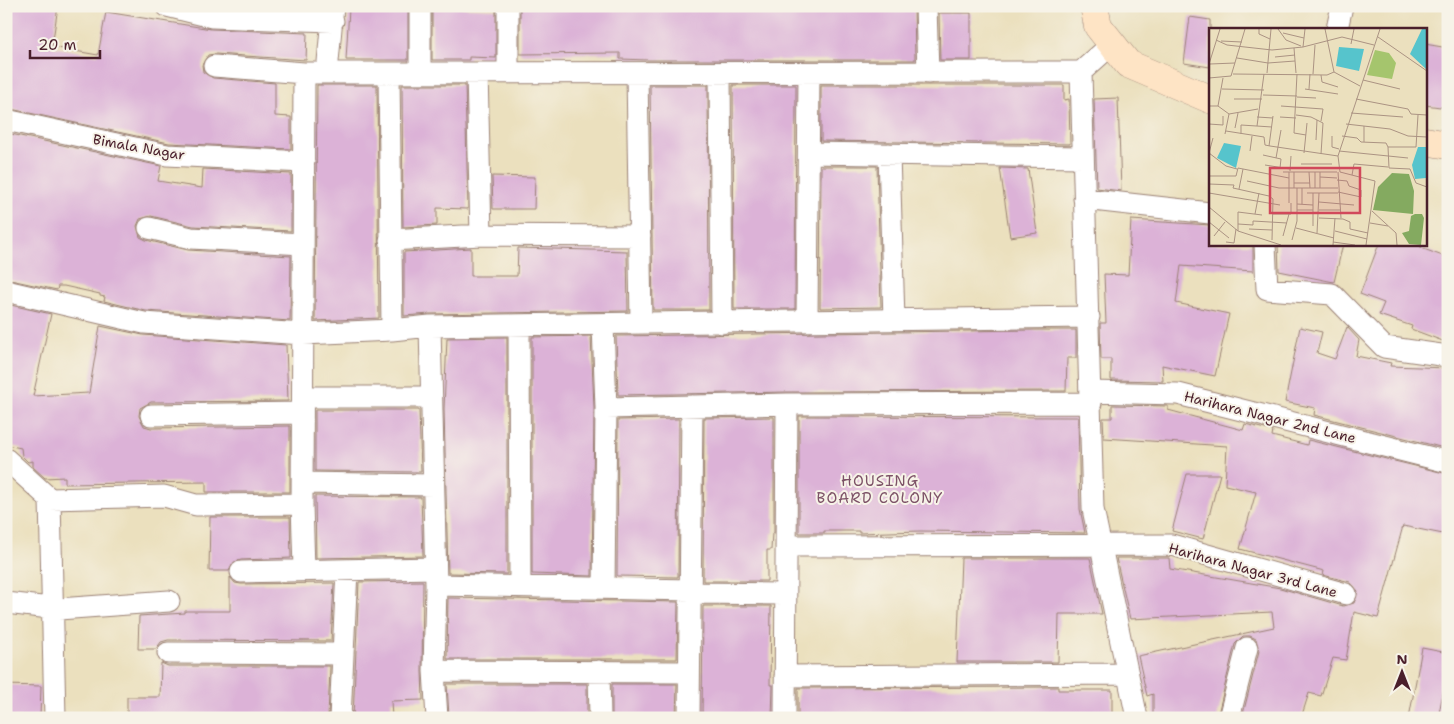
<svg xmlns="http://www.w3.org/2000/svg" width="1454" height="724" font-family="'Shantell Sans',sans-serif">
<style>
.building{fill:#dcb2d7}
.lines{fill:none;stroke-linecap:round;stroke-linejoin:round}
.street-casing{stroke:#9a8074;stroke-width:23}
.secondary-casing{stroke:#9a8074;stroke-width:29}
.street{stroke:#fff;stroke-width:21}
.secondary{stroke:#fee4c5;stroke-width:28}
.labels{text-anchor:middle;stroke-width:4;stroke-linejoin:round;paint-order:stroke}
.street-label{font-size:14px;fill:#4a1f2b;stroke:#f7f3e8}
.neighbourhood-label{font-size:15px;letter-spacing:1px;fill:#7d5267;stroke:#f7f3e8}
.inset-road{fill:none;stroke:#ab9383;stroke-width:1}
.view{fill:#d1495b;fill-opacity:0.15;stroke:#d1495b;stroke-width:2.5}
.inset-edge{fill:none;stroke:#4a1f2b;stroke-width:2.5}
</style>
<rect width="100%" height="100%" fill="#f7f3e8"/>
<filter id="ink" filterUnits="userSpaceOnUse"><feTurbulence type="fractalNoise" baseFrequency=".02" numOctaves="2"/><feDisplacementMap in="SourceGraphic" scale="10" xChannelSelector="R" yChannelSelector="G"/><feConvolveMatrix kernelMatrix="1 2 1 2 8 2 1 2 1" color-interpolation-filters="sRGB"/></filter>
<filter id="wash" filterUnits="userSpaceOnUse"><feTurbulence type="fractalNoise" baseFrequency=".0096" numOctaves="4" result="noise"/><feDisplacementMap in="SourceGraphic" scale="20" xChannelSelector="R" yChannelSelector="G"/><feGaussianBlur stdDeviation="1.12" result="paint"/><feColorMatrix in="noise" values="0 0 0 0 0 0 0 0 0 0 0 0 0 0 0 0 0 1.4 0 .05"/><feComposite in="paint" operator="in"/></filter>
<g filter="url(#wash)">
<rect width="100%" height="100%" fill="#ebe0be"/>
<g id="blocks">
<path class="building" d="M 6,6 L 58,6 L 52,47 L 98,55 L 106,12 L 211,29 L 307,33 L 306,60 L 215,54 L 208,55 L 202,65 L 203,72 L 213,78 L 275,83 L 275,116 L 291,117 L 291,149 L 169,143 L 6,108 Z
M 384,6 L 408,6 L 408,60 L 346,60 L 349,8 L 384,10 Z
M 432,6 L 496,9 L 496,58 L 469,57 L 469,60 L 432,60 Z
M 520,6 L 914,6 L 915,60 L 648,60 L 620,59 L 620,53 L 520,54 Z
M 939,13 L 971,13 L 971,60 L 940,60 Z
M 1190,17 L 1210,20 L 1210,67 L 1184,63 Z
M 1425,44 L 1448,48 L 1448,108 L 1425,105 Z
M 317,85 L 377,85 L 379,318 L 315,321 Z
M 402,85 L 465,85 L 468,209 L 437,208 L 437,225 L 403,227 Z
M 650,85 L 708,85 L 709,310 L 653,310 Z
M 733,85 L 796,85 L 795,309 L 734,309 Z
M 821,85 L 1064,85 L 1064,100 L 1069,99 L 1070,144 L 821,141 Z
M 1118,98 L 1121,191 L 1097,188 L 1094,99 Z
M 6,133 L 161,166 L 158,181 L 202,188 L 203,169 L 291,174 L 291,231 L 193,226 L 151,216 L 140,219 L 137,226 L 140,237 L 146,240 L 188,250 L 291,256 L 290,321 L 146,311 L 104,301 L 105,297 L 100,296 L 100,294 L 64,286 L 58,286 L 57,290 L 6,279 Z
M 821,166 L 877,166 L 881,307 L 820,308 Z
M 1000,168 L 1028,169 L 1037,233 L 1010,237 Z
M 492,176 L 535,177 L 534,209 L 493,209 Z
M 1131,220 L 1210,225 L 1210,244 L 1253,244 L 1253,271 L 1181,266 L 1176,303 L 1229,314 L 1215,376 L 1162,365 L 1163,381 L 1111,380 L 1111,359 L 1101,359 L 1100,323 L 1106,323 L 1104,274 L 1128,275 Z
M 1278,244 L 1343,244 L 1334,282 L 1279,271 Z
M 1379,244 L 1422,244 L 1421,248 L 1448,258 L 1448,343 L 1411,329 L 1412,326 L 1379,315 L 1384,303 L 1360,294 Z
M 471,248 L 471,276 L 517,276 L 518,248 L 627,251 L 628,311 L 430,314 L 404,316 L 404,252 Z
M 6,304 L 51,314 L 33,396 L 89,393 L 100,326 L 143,335 L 286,345 L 288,401 L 151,402 L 140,408 L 139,416 L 144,426 L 151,428 L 290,426 L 290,492 L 206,492 L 206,482 L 65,484 L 65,477 L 45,478 L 33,467 L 33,461 L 28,462 L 22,456 L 21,448 L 6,445 Z
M 1300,327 L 1322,332 L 1317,353 L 1335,359 L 1347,327 L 1359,340 L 1356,356 L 1391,363 L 1390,366 L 1448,368 L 1448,449 L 1314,415 L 1315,408 L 1285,402 Z
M 1034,330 L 1076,330 L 1076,358 L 1067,358 L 1066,391 L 787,392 L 618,395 L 616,336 Z
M 591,336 L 594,408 L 592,576 L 532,574 L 532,337 Z
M 507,337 L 507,574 L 448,573 L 444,409 L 447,338 Z
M 1112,405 L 1168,406 L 1168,410 L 1243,430 L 1245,424 L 1273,431 L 1272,436 L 1307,445 L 1308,440 L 1448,474 L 1448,535 L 1403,526 L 1378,618 L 1354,612 L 1346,660 L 1333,658 L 1321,696 L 1309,693 L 1301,718 L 1242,718 L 1259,651 L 1256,639 L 1250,636 L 1243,636 L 1235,644 L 1217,718 L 1153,718 L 1153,694 L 1147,696 L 1138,656 L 1274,627 L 1272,612 L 1130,619 L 1116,558 L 1169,558 L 1170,569 L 1280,588 L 1343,606 L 1354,603 L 1358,591 L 1350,582 L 1323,575 L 1324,571 L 1240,549 L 1256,492 L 1225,485 L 1227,446 L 1104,438 L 1103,418 L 1112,418 Z
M 315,410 L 419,410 L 421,472 L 315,471 Z
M 799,416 L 1078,417 L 1080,509 L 1085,533 L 920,531 L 859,533 L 859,531 L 824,531 L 824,533 L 799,533 Z
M 774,417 L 774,533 L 772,533 L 771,550 L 767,550 L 767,581 L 703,581 L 704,418 Z
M 679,419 L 678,577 L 617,576 L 618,420 Z
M 1187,474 L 1220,474 L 1203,539 L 1172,531 Z
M 315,496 L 421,497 L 423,556 L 316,558 Z
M 210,517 L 290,517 L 291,558 L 241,560 L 234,562 L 229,571 L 209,571 Z
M 961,558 L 1090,558 L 1102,614 L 1059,614 L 1058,662 L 957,662 Z
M 230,577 L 235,583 L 241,584 L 334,583 L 331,641 L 168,640 L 161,642 L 156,649 L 138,649 L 139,616 L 185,613 L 185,611 L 230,611 Z
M 423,581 L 422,671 L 423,700 L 391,701 L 392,718 L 353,718 L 359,582 Z
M 448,598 L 678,602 L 677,659 L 447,659 Z
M 703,606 L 771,606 L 770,685 L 773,685 L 772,718 L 702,718 Z
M 1422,648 L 1448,653 L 1448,668 L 1438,718 L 1409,718 Z
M 161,663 L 168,666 L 330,666 L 328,718 L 127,718 L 127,697 L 160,697 Z
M 447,684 L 587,684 L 587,718 L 449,716 Z
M 612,684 L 677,684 L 676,718 L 612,718 Z
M 6,685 L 41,686 L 40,718 L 6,718 Z
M 1058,687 L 1058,690 L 1112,690 L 1112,718 L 798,718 L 798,688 Z"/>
</g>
</g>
<g filter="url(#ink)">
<use href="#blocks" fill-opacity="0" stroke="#9a8074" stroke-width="1"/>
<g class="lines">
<g class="street-casing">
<path id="street" d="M 167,6 L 212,17 L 333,21
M 508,6 L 508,73
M 926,6 L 928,73
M 1337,29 L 1342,6
M 1112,44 L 1081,72 L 1093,509 L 1137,718
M 214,66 L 304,73 L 1081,72
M 304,73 L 302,504 L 304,569
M 327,73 L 333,6
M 389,73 L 392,330
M 420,73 L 420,6
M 477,73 L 481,235
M 637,73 L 641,322
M 720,73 L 722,323
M 6,120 L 167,155 L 304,162
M 809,153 L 1083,157
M 889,154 L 894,320
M 1084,199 L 1210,213
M 149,228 L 191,238 L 303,244
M 390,240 L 481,235 L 640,236
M 1265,244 L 1267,289 L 1332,294 L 1384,347 L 1448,356
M 6,291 L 144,323 L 303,334 L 392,330 L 430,326 L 1089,317
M 807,322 L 809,73
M 603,324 L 606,408 L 604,588
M 519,325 L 520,587
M 430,326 L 436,585 L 434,671 L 437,718
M 1090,392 L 1178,394 L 1448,462
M 303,397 L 430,397
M 606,408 L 787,404 L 1091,403
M 151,415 L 302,413
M 6,459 L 50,499 L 55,718
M 302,483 L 433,485
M 50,499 L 164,496 L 196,505 L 302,504
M 786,546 L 1172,545 L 1346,594
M 241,572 L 435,568
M 436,585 L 691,590
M 691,593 L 785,594
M 6,603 L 59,609 L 169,601
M 168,653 L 343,654
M 434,671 L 689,672
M 599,671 L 600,718
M 785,676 L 1128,674
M 340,718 L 347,570
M 689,718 L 692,406
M 785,718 L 787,404
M 1229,718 L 1247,648"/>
</g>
<g class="secondary-casing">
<path id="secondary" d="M 1094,6 L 1098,26 L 1128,64 L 1210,99
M 1425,141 L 1448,145"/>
</g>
<use href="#street" class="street"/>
<use href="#secondary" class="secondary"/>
</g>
</g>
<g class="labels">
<g class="street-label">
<text transform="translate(139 147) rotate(10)" y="5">Bimala Nagar</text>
<text transform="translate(1270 417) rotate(14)" y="5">Harihara Nagar 2nd Lane</text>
<text transform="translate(1253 570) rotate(15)" y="5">Harihara Nagar 3rd Lane</text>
</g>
<g class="neighbourhood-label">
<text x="880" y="486">HOUSING<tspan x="880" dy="17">BOARD COLONY</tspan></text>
</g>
</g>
<g transform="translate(1209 28)">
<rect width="218" height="218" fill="#ebe0be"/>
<path d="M 166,22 L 180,25 L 187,35 L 183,51 L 158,47 Z" fill="#a5c56d"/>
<path d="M 183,145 L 200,146 L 205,163 L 204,186 L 164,182 L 169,159 ZM 206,186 L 213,186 L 215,190 L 212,217 L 200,216 L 193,205 L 200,203 L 202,188 Z" fill="#84aa60"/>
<path d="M 213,1 L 217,1 L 217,41 L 201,26 ZM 130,19 L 155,21 L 150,43 L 127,38 ZM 15,115 L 32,118 L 27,140 L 8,130 ZM 209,119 L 217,119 L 217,150 L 206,151 L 203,137 Z" fill="#56c4cc"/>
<path class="inset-road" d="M 50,1 L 50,6 L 61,11M 69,1 L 77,12 L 92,18M 116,1 L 125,44 L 151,58M 74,5 L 95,10M 169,9 L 218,43M 7,12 L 18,17 L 63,22 L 94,19 L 133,9 L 165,17M 12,13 L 33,14M 142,16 L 145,1M 94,19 L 96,1M 85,20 L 87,45M 66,29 L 86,27M 28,30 L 59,35 L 86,33M 0,36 L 11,1M 1,36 L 26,35M 58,45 L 62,1M 24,46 L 118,47 L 125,44M 88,46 L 85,105 L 97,107M 104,46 L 106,17M 112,47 L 113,54 L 129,59M 0,50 L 22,48 L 36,1M 154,52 L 191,61M 13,61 L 55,62M 96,61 L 129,66M 100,61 L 101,46M 54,67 L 88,68M 88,69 L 107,70M 25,71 L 53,71M 147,71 L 199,81 L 202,86 L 218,87M 0,78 L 9,78 L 20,86 L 49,81M 9,78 L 14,50M 72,78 L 114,81 L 112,93M 142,85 L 194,89M 87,87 L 102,89 L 114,95 L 112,126M 48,89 L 64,90M 71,89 L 87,90M 0,96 L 14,97 L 14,88M 137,96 L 181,101 L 199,108 L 218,109M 48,98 L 55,46M 26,100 L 29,85M 17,103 L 55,109 L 56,117 L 61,118 L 129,128M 16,106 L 20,86M 32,106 L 32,97 L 63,99M 123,108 L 123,119 L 130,121M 133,108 L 148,110 L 152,114 L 177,115 L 179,119M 107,112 L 108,92M 155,114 L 155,98M 60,118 L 64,88M 179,119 L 180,140 L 201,141 L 207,155 L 218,159M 179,119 L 207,119 L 209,87M 41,123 L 43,108M 130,123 L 199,130M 0,125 L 17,138 L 28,141M 0,125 L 4,110M 95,125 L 98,95M 54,127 L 72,131 L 71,140M 67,130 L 72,102M 92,136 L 123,136M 56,137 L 81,141M 81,143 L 82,128M 74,144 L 128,144M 80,144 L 80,175M 85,144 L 85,160M 100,144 L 101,160M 106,144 L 106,160M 129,144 L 132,190M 143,147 L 145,136 L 179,139M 0,148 L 27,148 L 29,140 L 80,150M 111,149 L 128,150M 128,152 L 138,153 L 140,158 L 152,162 L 152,169 L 129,164M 38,153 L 70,160 L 129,160M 85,155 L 101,155M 0,156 L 25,157 L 24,160 L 60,168 L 64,171 L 63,212M 93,160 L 93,176M 111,160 L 111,144M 30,161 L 34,141M 0,165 L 71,177M 98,165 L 129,165M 110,174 L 145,177M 88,176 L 104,177M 0,179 L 29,203 L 72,217M 88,182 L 104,182M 110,182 L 131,182M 163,183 L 187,205 L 188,217M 46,186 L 50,165M 64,186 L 82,186 L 82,175M 110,190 L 134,191 L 141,194 L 141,201 L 159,205M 0,194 L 20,210M 161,195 L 179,198M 29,196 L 44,197 L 44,193 L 78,195M 104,198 L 104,165M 87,200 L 125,210M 40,201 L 63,202M 29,203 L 29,184 L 53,187M 126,203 L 158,211M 108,205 L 110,165M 5,208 L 16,194M 74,208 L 80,186M 83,212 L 88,193 L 88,160M 17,214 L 25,215 L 27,201M 124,214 L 146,217M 124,217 L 126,190M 157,217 L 166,153 L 131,144 L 129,128 L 171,1"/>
<path class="view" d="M 61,140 L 151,140 L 151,185 L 61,185 Z"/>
<rect width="218" height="218" class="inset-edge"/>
</g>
<rect width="1454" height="724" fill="none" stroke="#f7f3e8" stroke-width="25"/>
<g transform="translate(1402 672)" stroke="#f7f3e8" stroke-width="4" paint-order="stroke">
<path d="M0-4L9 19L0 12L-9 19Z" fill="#4a1f2b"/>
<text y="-8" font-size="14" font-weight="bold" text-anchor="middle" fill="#4a1f2b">N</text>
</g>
<path d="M30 50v8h70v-8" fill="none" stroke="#4a1f2b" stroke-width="2.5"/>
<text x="38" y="50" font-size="15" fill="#4a1f2b" stroke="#f7f3e8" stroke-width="4" paint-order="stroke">20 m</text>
</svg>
